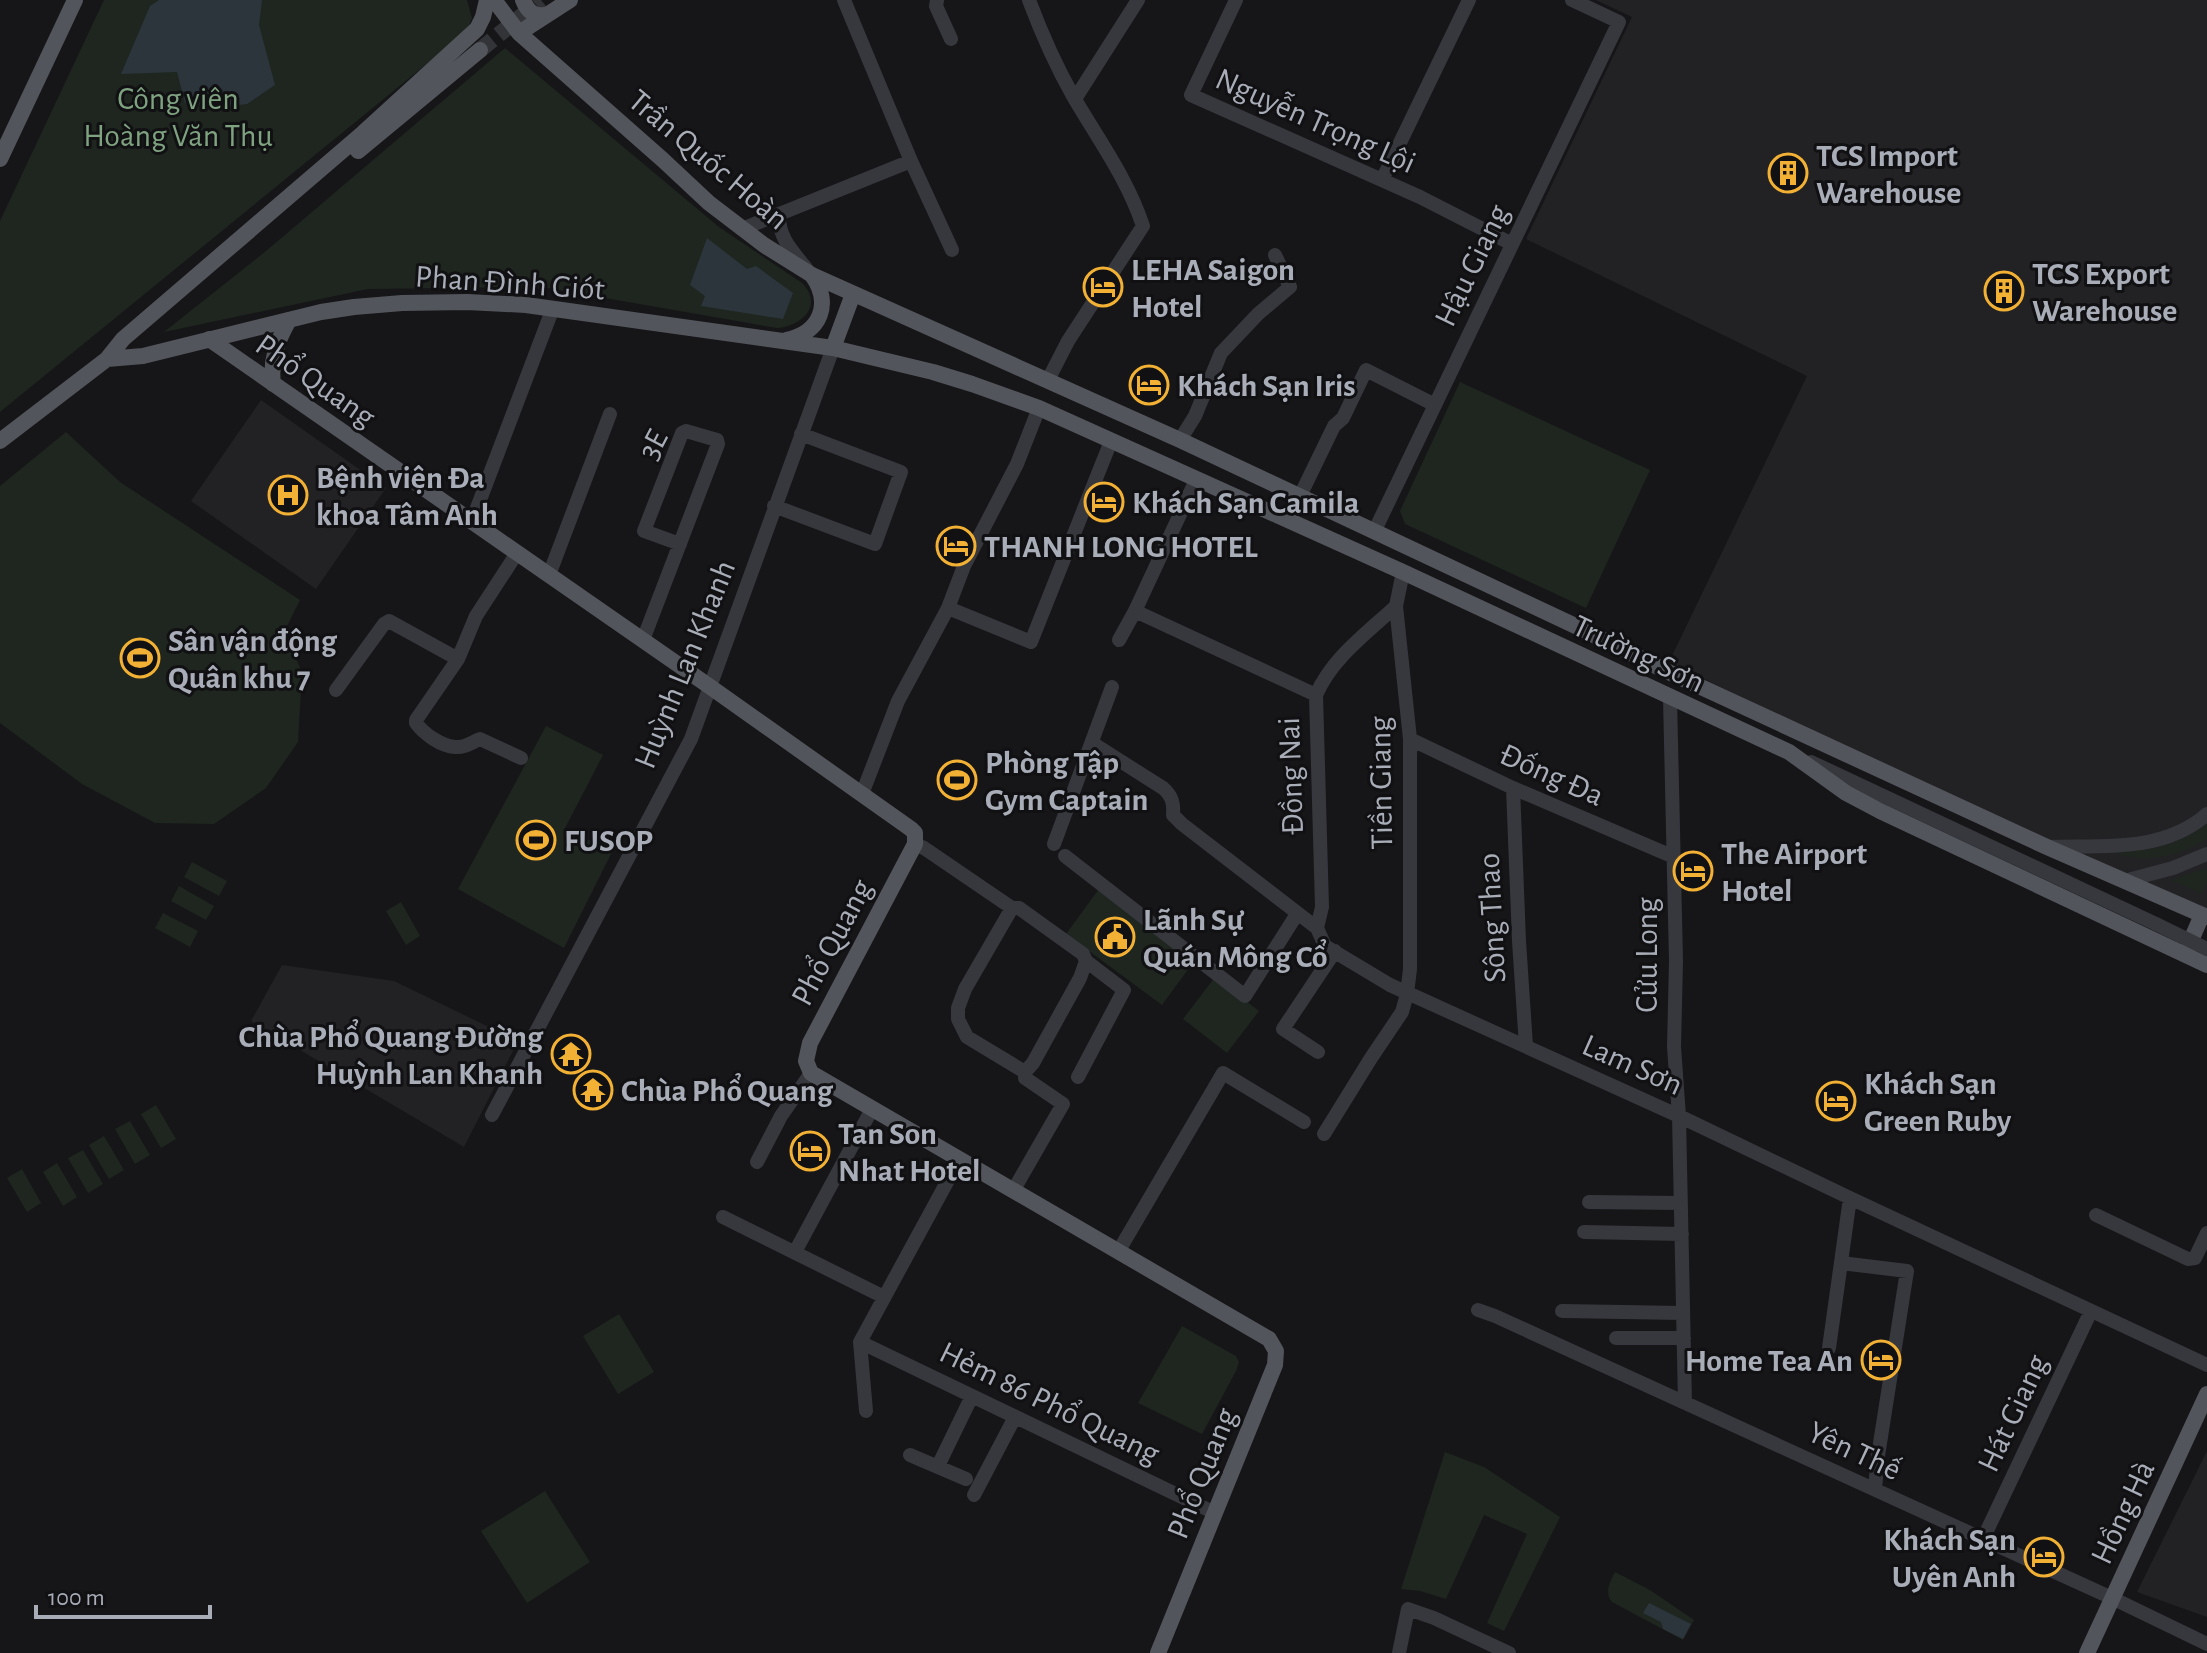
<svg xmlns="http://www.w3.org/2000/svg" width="2207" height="1653" font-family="'Alegreya Sans',sans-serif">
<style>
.built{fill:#222225}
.green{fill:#1e261f}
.water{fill:#2c353c}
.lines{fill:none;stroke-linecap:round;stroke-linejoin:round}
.major-tunnel{stroke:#333438;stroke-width:16;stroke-dasharray:16 8;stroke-linecap:butt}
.minor{stroke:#37383d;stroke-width:14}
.major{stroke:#53555c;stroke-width:16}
.minor-bridge{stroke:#37383d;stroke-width:14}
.labels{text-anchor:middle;stroke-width:6;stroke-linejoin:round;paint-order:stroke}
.park-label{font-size:32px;fill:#7fa381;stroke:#111113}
.street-label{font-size:32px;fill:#a8adb8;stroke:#111113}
.poi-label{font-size:32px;font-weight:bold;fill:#a8adb8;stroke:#111113;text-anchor:start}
</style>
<rect width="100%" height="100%" fill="#161618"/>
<path class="built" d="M 1596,0 L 2207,0 L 2207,923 L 1669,662 L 1807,376 L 1526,239 L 1632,17 Z
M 261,400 L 386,488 L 316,589 L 191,501 Z
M 282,965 L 394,981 L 518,1041 L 464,1147 L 251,1021 Z
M 2207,1451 L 2207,1617 L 2137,1592 Z"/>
<path class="green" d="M 104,0 L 467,0 L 472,18 L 467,31 L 0,412 L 0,221 Z
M 505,48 L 719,227 L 802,283 C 824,305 802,326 777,328 L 542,287 L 368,289 L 164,332 L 266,251 Z
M 1460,382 L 1650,470 L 1586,608 L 1405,524 L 1400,511 Z
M 66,432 L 120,482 L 300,600 L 284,632 L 302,672 L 298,742 L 266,788 L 214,824 L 155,823 L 82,784 L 0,723 L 0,486 Z
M 546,726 L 603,755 L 564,830 L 613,850 L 564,948 L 458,889 Z
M 2207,824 L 2207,839 C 2178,856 2153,862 2120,855 L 2117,853 L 2118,851 C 2152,851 2179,845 2207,824 Z
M 192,862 L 227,881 L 219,896 L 184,877 Z
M 2207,868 L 2207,883 L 2202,894 L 2171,880 Z
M 179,886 L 214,906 L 206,920 L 171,901 Z
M 1099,889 L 1195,960 L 1162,1005 L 1066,934 Z
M 401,902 L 420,936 L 406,945 L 386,911 Z
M 163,913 L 198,931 L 190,947 L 155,928 Z
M 1215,977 L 1259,1011 L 1227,1053 L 1183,1019 Z
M 156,1105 L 176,1139 L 161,1148 L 141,1114 Z
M 130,1121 L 150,1155 L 135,1164 L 115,1129 Z
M 104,1136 L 124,1170 L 109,1179 L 89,1145 Z
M 83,1150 L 103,1184 L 88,1193 L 68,1158 Z
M 57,1163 L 77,1197 L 63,1206 L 43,1172 Z
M 22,1169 L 41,1203 L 27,1212 L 7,1178 Z
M 619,1314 L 654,1372 L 618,1394 L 583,1336 Z
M 1182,1326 L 1236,1356 L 1239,1362 L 1236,1371 L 1202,1434 L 1138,1403 Z
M 1445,1452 L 1484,1467 L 1560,1517 L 1504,1631 L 1487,1623 L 1527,1534 L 1484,1515 L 1446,1599 L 1420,1591 L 1401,1589 Z
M 545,1491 L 590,1562 L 527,1603 L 481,1531 Z
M 1615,1572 L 1650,1590 L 1694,1620 L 1683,1640 L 1612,1602 C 1604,1592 1610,1582 1615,1572 Z"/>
<path class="water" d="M 159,0 L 262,0 L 259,25 L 275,85 L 247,104 L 222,107 L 185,103 L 177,72 L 121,74 L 150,6 Z
M 707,238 L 747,269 L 756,266 L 793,293 L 783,319 L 701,306 L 705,296 L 690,285 Z
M 1649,1603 L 1691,1624 L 1683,1639 L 1663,1629 L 1661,1622 L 1643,1613 Z"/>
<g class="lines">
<path class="major-tunnel" d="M 480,50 L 541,0"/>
<path class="minor" d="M 844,0 L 911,161 L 952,250
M 937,0 L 936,6 L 951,39
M 1029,0 C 1041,32 1056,66 1073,96 C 1098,139 1127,178 1143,226 L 1068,341 L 1048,380
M 1236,0 L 1191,95 L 1420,197 L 1512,244
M 1075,99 L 1138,0
M 1382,180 L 1469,0
M 779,214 C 778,237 792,251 806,268
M 742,229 L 911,161
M 1180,440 L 1195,416 L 1221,353 L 1258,314 L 1290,287 L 1275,255
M 1300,496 L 1334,426 L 1343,418 L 1366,370 L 1435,405
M 774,506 L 875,544 L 901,472 L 801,434
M 472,521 L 553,308
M 1374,532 L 1619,22 L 1572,0
M 517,553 L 476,616 L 458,659 L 416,720 L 416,723 C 424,734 441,746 455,747 C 465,748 472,742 480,739 L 521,758
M 549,575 L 610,414
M 948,608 L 964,566 L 1017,464 L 1039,408
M 1135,611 L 1316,695
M 643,640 L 718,444 L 717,440 L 686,431 L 682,433 L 644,531 L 680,544
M 1119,640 L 1135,611 L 1196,480
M 336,690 L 384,624 L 389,621 L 458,659
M 1670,698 L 1676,961 L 1674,1047 L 1679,1116 L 1685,1403
M 1410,739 L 1513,788 L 1674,857
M 1092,743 L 1163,788 C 1172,796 1174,803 1173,815 L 1182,824 L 1317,928 L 1325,946 L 1390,985 L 1679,1116 L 1850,1198 L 2207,1365
M 1811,762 L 2156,924
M 1513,788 L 1519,941 L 1526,1046
M 862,794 L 898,701 L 948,608 L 1031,642 L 1111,441
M 915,844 L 924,848 L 1012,908 L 1019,908 L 1083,954 L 1086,961 L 1080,978 L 1033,1063 L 1025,1072
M 1054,844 L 1112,687
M 2047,847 C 2102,845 2163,853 2207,814
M 1065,856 L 1245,996 L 1297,914
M 2124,881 L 2173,868 L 2207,854
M 1012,908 L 965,989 L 958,1008 L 958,1019 L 967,1037 L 1025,1072 L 1025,1078 L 1063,1104 L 1013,1191
M 1317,928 L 1322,907 L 1316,695 C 1332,658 1367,633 1396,606
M 1318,1052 L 1283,1029 L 1335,951
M 1078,1077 L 1124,990 L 1086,961
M 492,1115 L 691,739 L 833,348
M 1324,1134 L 1371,1058 L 1402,1012 L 1407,994 L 1410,969 L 1410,739 L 1396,606 L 1403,572
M 757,1162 L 781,1116 L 811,1073
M 1589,1202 L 1681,1203
M 2096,1215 L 2188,1259 L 2195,1258 L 2207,1233
M 723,1217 L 884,1297
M 1584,1232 L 1682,1234
M 795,1252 L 872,1109
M 1118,1252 L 1223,1073 L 1304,1122
M 1841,1263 L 1907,1271 L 1878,1456 L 1875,1489
M 1478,1310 L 1495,1316 L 2112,1598 L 2207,1644
M 1562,1311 L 1683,1313
M 1616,1338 L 1684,1338
M 860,1342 L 1215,1513
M 1829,1348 L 1850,1198
M 866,1411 L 860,1342 L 959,1160
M 910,1455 L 966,1479
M 938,1466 L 972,1396
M 974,1495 L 1015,1417
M 1983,1539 L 2091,1311
M 1399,1653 L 1408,1609 L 1434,1618 L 1509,1653"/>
<path class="major" d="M 494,0 L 519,33 L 663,160 L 709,203 L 764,245 L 812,275 L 1180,440 L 1584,630 L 1662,669 L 2047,847 L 2207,917
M 523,0 C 527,10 533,17 545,15
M 519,33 L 570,0
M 358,151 L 480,50
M 0,159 L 75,0
M 209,339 L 709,686 L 911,829 L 915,833 L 915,844 L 810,1043 L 806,1061 L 811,1073 L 1269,1339 L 1276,1351 L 1275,1365 L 1158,1653
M 786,340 C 821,333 832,303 812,275
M 833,348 L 853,294
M 107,359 L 123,339 L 363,133 L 477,29 L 483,17 L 487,0
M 273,384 C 270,361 277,341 289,320
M 0,441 L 107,359 L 143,356 L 321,312 L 354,307 L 402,303 L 467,302 L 526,305 L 833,348 L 933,372 L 972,384 L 1039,408 L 1403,572 L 1789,752 L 1846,793 L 1880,811 L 2207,965
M 2185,954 L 2202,915
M 2087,1653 L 2207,1394"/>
<path class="minor-bridge" d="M 2156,924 L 2207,949"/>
</g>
<defs>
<g id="building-ring" transform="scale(2)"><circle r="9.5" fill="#111113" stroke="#f2b134" stroke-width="1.5"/><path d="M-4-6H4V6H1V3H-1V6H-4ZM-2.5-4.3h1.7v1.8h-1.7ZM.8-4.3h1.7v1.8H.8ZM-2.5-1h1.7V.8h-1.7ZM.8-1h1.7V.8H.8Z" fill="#f2b134"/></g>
<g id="hotel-ring" transform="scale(2)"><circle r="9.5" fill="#111113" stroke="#f2b134" stroke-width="1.5"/><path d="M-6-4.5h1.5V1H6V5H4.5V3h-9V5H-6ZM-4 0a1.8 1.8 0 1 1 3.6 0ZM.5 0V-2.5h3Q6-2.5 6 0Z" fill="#f2b134"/></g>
<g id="hospital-ring" transform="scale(2)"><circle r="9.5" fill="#111113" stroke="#f2b134" stroke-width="1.5"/><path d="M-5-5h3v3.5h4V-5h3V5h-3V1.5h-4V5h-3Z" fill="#f2b134"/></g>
<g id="stadium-ring" transform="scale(2)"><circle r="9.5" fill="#111113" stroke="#f2b134" stroke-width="1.5"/><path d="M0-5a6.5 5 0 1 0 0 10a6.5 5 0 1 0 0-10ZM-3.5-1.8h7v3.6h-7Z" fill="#f2b134"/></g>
<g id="civic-ring" transform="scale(2)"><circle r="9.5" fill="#111113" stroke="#f2b134" stroke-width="1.5"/><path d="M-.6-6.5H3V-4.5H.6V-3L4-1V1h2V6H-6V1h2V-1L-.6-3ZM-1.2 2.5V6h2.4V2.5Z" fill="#f2b134"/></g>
<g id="temple-ring" transform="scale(2)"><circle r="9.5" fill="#111113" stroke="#f2b134" stroke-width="1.5"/><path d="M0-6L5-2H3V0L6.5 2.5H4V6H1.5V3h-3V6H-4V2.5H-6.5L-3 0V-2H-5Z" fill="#f2b134"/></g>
</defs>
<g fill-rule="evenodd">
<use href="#building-ring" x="1788" y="173"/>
<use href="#hotel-ring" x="1103" y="287"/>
<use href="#building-ring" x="2004" y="291"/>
<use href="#hotel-ring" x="1149" y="385"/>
<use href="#hospital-ring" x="288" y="495"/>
<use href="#hotel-ring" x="1104" y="502"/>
<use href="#hotel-ring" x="956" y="546"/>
<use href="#stadium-ring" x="140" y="658"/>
<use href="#stadium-ring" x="957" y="780"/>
<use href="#stadium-ring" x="536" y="840"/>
<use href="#hotel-ring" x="1693" y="871"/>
<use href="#civic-ring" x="1115" y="937"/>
<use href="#temple-ring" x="571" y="1054"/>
<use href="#temple-ring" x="593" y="1090"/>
<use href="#hotel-ring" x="1836" y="1101"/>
<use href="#hotel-ring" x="810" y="1151"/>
<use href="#hotel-ring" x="1881" y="1360"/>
<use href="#hotel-ring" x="2044" y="1557"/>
</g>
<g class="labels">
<g class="park-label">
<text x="178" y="109">Công viên<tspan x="178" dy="37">Hoàng Văn Thụ</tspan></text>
</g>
<g class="street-label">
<text transform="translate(1316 120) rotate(24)" y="11">Nguyễn Trọng Lội</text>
<text transform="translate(709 159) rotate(40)" y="11">Trần Quốc Hoàn</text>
<text transform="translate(1471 265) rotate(-64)" y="11">Hậu Giang</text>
<text transform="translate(510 282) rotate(4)" y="11">Phan Đình Giót</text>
<text transform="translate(316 380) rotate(35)" y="11">Phổ Quang</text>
<text transform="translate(652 444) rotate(-62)" y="11">3E</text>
<text transform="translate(1639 653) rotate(25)" y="11">Trường Sơn</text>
<text transform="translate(684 664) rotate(-68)" y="11">Huỳnh Lan Khanh</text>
<text transform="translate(1552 774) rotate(24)" y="11">Đống Đa</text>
<text transform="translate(1290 776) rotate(-92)" y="11">Đồng Nai</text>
<text transform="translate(1380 783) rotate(-91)" y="11">Tiền Giang</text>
<text transform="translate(1491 918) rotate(-93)" y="11">Sông Thao</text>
<text transform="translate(831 942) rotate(-62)" y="11">Phổ Quang</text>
<text transform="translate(1646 955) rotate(-90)" y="11">Cửu Long</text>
<text transform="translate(1633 1064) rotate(24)" y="11">Lam Sơn</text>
<text transform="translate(1050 1402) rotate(26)" y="11">Hẻm 86 Phổ Quang</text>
<text transform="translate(2012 1413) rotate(-65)" y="11">Hát Giang</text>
<text transform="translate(1855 1450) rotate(25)" y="11">Yên Thế</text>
<text transform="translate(1201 1473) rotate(-68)" y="11">Phổ Quang</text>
<text transform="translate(2122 1512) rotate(-65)" y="11">Hồng Hà</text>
</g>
<g class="poi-label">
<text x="1816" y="166">TCS Import<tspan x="1816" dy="37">Warehouse</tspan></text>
<text x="1131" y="280">LEHA Saigon<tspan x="1131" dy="37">Hotel</tspan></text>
<text x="2032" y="284">TCS Export<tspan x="2032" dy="37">Warehouse</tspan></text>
<text x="1177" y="396">Khách Sạn Iris</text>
<text x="316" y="488">Bệnh viện Đa<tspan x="316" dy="37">khoa Tâm Anh</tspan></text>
<text x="1132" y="513">Khách Sạn Camila</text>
<text x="984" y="557">THANH LONG HOTEL</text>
<text x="168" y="651">Sân vận động<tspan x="168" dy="37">Quân khu 7</tspan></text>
<text x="985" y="773">Phòng Tập<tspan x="985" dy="37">Gym Captain</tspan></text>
<text x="564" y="851">FUSOP</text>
<text x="1721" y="864">The Airport<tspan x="1721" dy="37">Hotel</tspan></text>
<text x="1143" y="930">Lãnh Sự<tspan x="1143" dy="37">Quán Mông Cổ</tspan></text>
<text x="543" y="1047" text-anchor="end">Chùa Phổ Quang Đường<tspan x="543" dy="37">Huỳnh Lan Khanh</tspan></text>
<text x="1864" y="1094">Khách Sạn<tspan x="1864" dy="37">Green Ruby</tspan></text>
<text x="621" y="1101">Chùa Phổ Quang</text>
<text x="838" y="1144">Tan Son<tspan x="838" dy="37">Nhat Hotel</tspan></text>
<text x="1853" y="1371" text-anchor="end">Home Tea An</text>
<text x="2016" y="1550" text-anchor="end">Khách Sạn<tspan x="2016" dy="37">Uyên Anh</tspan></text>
</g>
</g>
<path d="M36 1605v12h174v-12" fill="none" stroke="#a8adb8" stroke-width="4"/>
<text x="48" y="1605" font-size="24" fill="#a8adb8" stroke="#111113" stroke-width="6" paint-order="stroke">100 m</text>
</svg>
